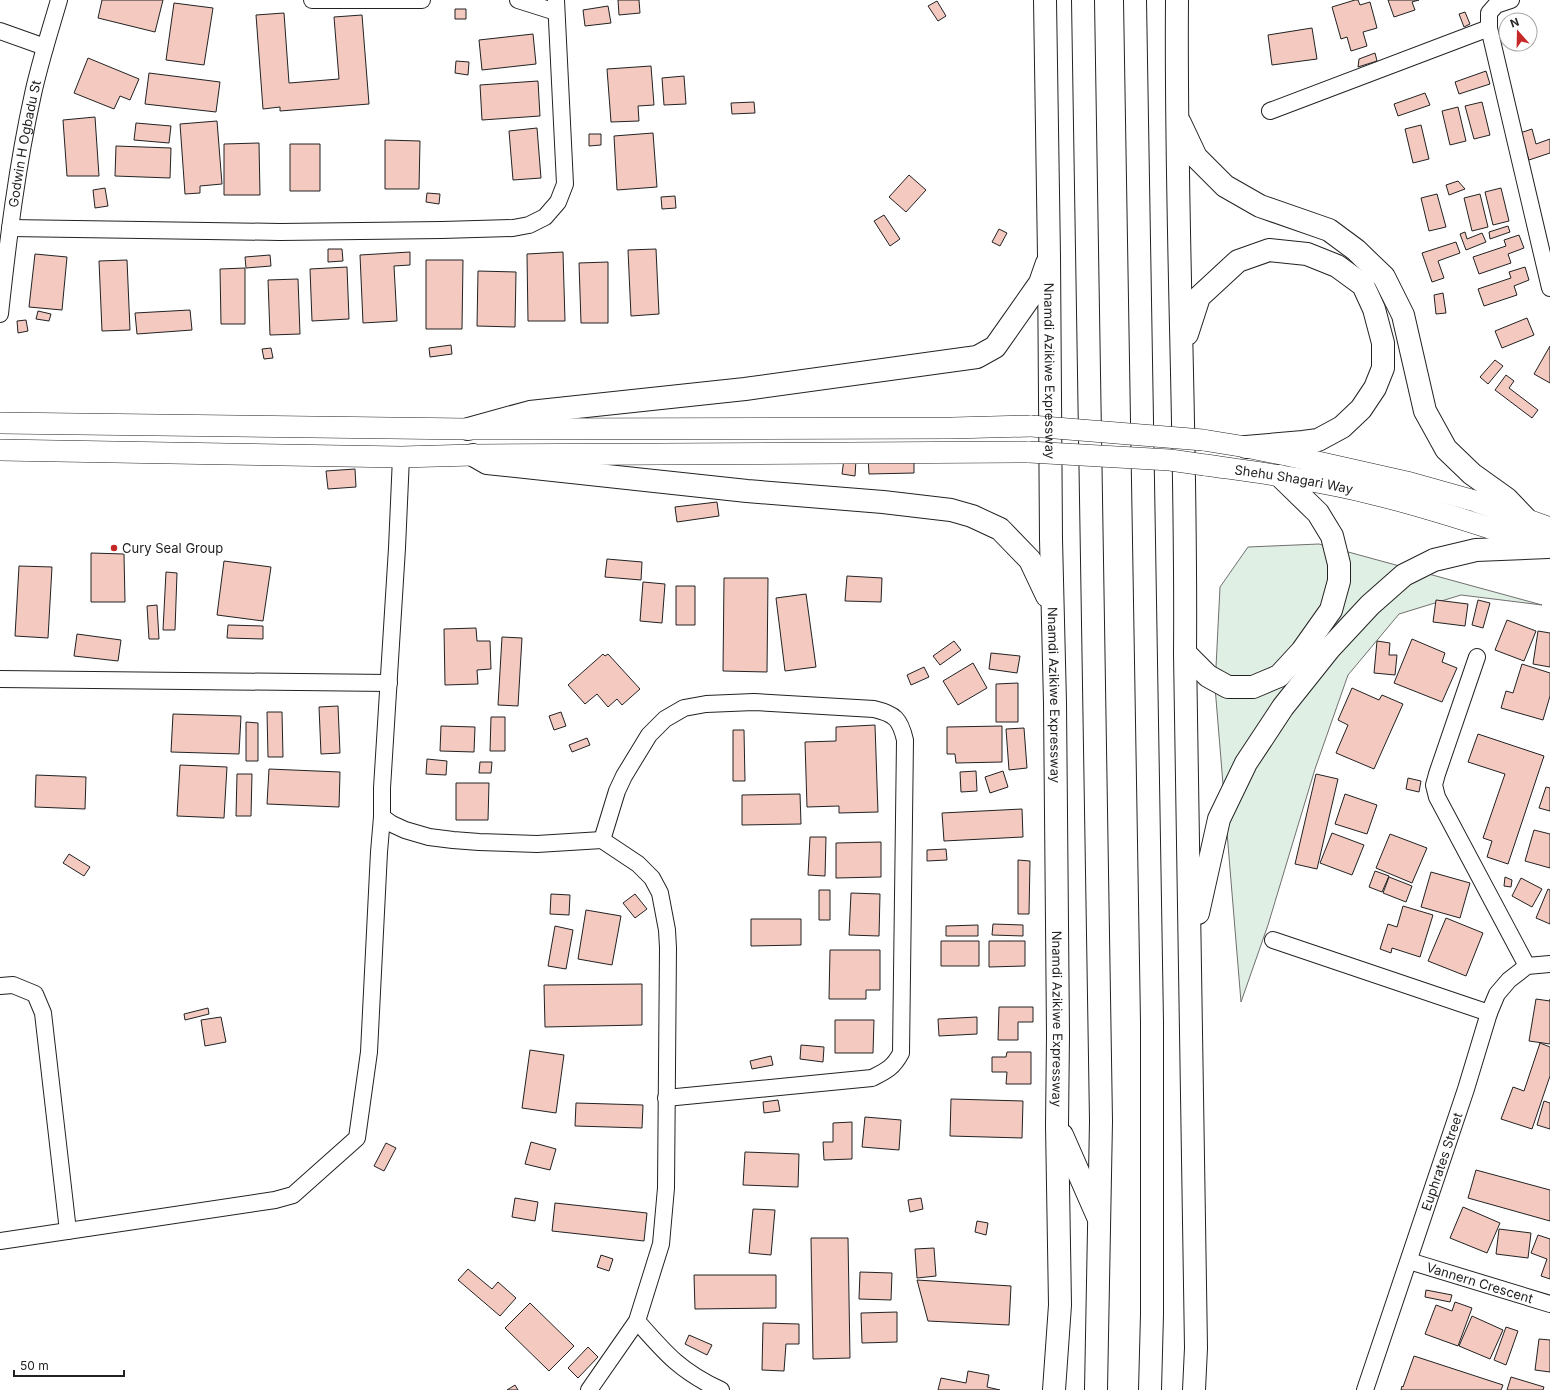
<svg xmlns="http://www.w3.org/2000/svg" width="1550" height="1390" font-family="Inter,sans-serif">
<style>
.green{fill:#e0efe3;stroke:#6f6f6f}
.building{fill:#f3c9c0;stroke:#222}
.lines{fill:none;stroke-linecap:round;stroke-linejoin:round}
.minor-casing{stroke:#222;stroke-width:18}
.major-casing{stroke:#222;stroke-width:22}
.highway-casing{stroke:#222;stroke-width:24}
.minor{stroke:#fff;stroke-width:16}
.major{stroke:#fff;stroke-width:21}
.highway{stroke:#fff;stroke-width:22}
.major-bridge-casing{stroke:#222;stroke-width:22;stroke-linecap:butt}
.major-bridge{stroke:#fff;stroke-width:21}
.poi-dot{fill:#c62828;stroke:#fff;stroke-width:1.5}
.labels{text-anchor:middle;stroke-width:3;stroke-linejoin:round;paint-order:stroke}
.street-label{font-size:13px;fill:#222;stroke:#fff}
.poi-label{font-size:13px;fill:#222;stroke:#fff;text-anchor:start}
</style>
<rect width="100%" height="100%" fill="#fff"/>
<path class="green" d="M 1319,544 L 1542,605 L 1461,595 L 1399,614 L 1348,675 L 1315,769 L 1268,925 L 1241,1002 L 1215,687 L 1220,587 L 1248,547 Z"/>
<path class="building" d="M 102,0 L 163,0 L 155,32 L 98,18 Z
M 618,0 L 639,0 L 640,13 L 619,15 Z
M 1355,0 L 1358,0 L 1360,5 L 1370,2 L 1377,28 L 1363,32 L 1367,46 L 1351,51 L 1347,37 L 1341,39 L 1332,7 Z
M 1388,0 L 1419,0 L 1412,2 L 1415,10 L 1394,17 Z
M 937,1 L 946,16 L 938,21 L 928,6 Z
M 174,3 L 213,8 L 204,65 L 166,60 Z
M 608,6 L 611,23 L 585,26 L 583,10 Z
M 455,9 L 466,9 L 466,19 L 455,19 Z
M 1465,12 L 1470,24 L 1464,27 L 1459,14 Z
M 284,13 L 289,83 L 339,79 L 334,17 L 362,15 L 369,104 L 280,111 L 280,107 L 263,109 L 256,15 Z
M 1312,28 L 1317,59 L 1272,65 L 1268,35 Z
M 533,34 L 536,64 L 482,70 L 479,40 Z
M 1375,53 L 1377,61 L 1358,67 L 1359,59 Z
M 88,58 L 139,79 L 130,100 L 120,96 L 114,109 L 74,93 Z
M 456,61 L 469,62 L 468,75 L 455,73 Z
M 651,66 L 654,105 L 638,106 L 639,121 L 611,122 L 607,69 Z
M 1486,71 L 1490,84 L 1459,94 L 1455,82 Z
M 149,73 L 220,82 L 216,112 L 145,104 Z
M 684,76 L 686,104 L 664,105 L 662,78 Z
M 538,81 L 540,116 L 482,120 L 480,85 Z
M 1425,93 L 1430,105 L 1398,116 L 1394,104 Z
M 754,102 L 755,113 L 732,114 L 731,103 Z
M 1482,102 L 1490,135 L 1474,139 L 1465,106 Z
M 1458,107 L 1466,141 L 1450,145 L 1442,111 Z
M 95,117 L 99,176 L 67,176 L 63,120 Z
M 217,121 L 222,184 L 200,186 L 200,193 L 185,194 L 180,124 Z
M 136,123 L 171,126 L 169,143 L 134,140 Z
M 1421,125 L 1429,159 L 1413,163 L 1405,129 Z
M 537,128 L 541,178 L 513,180 L 509,131 Z
M 1532,129 L 1536,144 L 1550,139 L 1550,153 L 1529,160 L 1520,133 Z
M 653,133 L 657,187 L 617,190 L 614,136 Z
M 589,134 L 601,134 L 601,145 L 589,146 Z
M 385,140 L 420,141 L 419,189 L 385,189 Z
M 259,143 L 260,195 L 224,195 L 224,144 Z
M 290,144 L 320,144 L 320,191 L 290,191 Z
M 116,146 L 171,148 L 170,178 L 115,176 Z
M 909,175 L 926,190 L 906,212 L 889,197 Z
M 1458,181 L 1465,189 L 1449,195 L 1446,185 Z
M 105,188 L 108,206 L 95,208 L 93,190 Z
M 1501,188 L 1509,221 L 1493,225 L 1485,192 Z
M 427,193 L 440,194 L 439,204 L 426,202 Z
M 1437,194 L 1446,227 L 1429,231 L 1421,198 Z
M 1480,194 L 1488,227 L 1472,231 L 1464,198 Z
M 675,196 L 676,208 L 662,209 L 661,197 Z
M 884,215 L 900,239 L 890,246 L 874,221 Z
M 1508,226 L 1510,232 L 1490,239 L 1489,232 Z
M 999,229 L 1007,233 L 1000,246 L 992,242 Z
M 1465,232 L 1467,239 L 1482,233 L 1486,242 L 1466,250 L 1460,234 Z
M 1519,235 L 1524,248 L 1508,254 L 1511,263 L 1479,274 L 1473,257 L 1506,246 L 1504,240 Z
M 1456,242 L 1460,253 L 1438,261 L 1444,278 L 1432,282 L 1422,253 Z
M 328,249 L 342,249 L 343,261 L 328,262 Z
M 656,249 L 659,314 L 631,316 L 628,250 Z
M 410,252 L 410,265 L 394,266 L 397,321 L 363,323 L 360,255 Z
M 563,252 L 565,321 L 528,321 L 527,254 Z
M 35,254 L 67,257 L 62,310 L 29,307 Z
M 270,255 L 271,266 L 246,268 L 245,257 Z
M 127,260 L 130,330 L 102,331 L 99,261 Z
M 426,260 L 463,260 L 462,329 L 426,329 Z
M 608,262 L 608,323 L 581,323 L 579,263 Z
M 347,267 L 349,319 L 312,321 L 310,269 Z
M 1525,267 L 1529,280 L 1514,286 L 1517,295 L 1484,306 L 1478,289 L 1511,278 L 1509,272 Z
M 245,268 L 245,324 L 221,324 L 220,269 Z
M 478,271 L 516,272 L 515,327 L 477,326 Z
M 298,279 L 300,334 L 270,335 L 268,280 Z
M 1443,293 L 1446,313 L 1436,314 L 1434,295 Z
M 190,310 L 192,330 L 137,334 L 135,313 Z
M 38,311 L 51,314 L 49,321 L 36,319 Z
M 1527,318 L 1534,335 L 1502,348 L 1495,331 Z
M 26,320 L 28,331 L 18,333 L 17,321 Z
M 451,345 L 452,354 L 430,357 L 429,348 Z
M 1550,346 L 1550,383 L 1534,374 Z
M 271,348 L 273,358 L 264,359 L 262,349 Z
M 1495,360 L 1503,366 L 1488,384 L 1480,377 Z
M 1506,375 L 1514,381 L 1509,388 L 1538,410 L 1532,418 L 1495,390 Z
M 914,456 L 914,473 L 869,474 L 868,457 Z
M 844,459 L 856,460 L 855,476 L 842,474 Z
M 355,469 L 356,487 L 328,489 L 326,471 Z
M 717,502 L 719,516 L 677,522 L 675,507 Z
M 91,553 L 124,554 L 125,602 L 91,602 Z
M 607,559 L 642,562 L 641,580 L 605,577 Z
M 224,561 L 271,567 L 263,621 L 217,615 Z
M 19,566 L 52,567 L 48,638 L 15,636 Z
M 166,572 L 177,573 L 175,630 L 163,630 Z
M 847,576 L 882,578 L 881,602 L 845,601 Z
M 724,578 L 768,578 L 767,672 L 723,671 Z
M 643,582 L 665,584 L 662,623 L 640,621 Z
M 676,586 L 695,586 L 695,625 L 676,625 Z
M 806,594 L 816,667 L 785,671 L 776,598 Z
M 1436,600 L 1468,604 L 1465,626 L 1433,622 Z
M 1478,600 L 1490,603 L 1483,628 L 1472,625 Z
M 157,605 L 159,639 L 149,639 L 147,606 Z
M 1507,620 L 1536,631 L 1524,661 L 1495,650 Z
M 228,625 L 263,626 L 263,639 L 227,638 Z
M 476,628 L 477,641 L 490,641 L 491,669 L 477,670 L 478,684 L 445,685 L 444,629 Z
M 1538,631 L 1550,633 L 1550,667 L 1533,664 Z
M 77,634 L 121,640 L 118,661 L 74,656 Z
M 502,637 L 522,638 L 518,706 L 498,705 Z
M 1412,639 L 1445,653 L 1442,662 L 1457,668 L 1442,702 L 1394,683 Z
M 954,641 L 961,650 L 940,665 L 933,656 Z
M 1377,641 L 1390,643 L 1389,655 L 1397,655 L 1395,675 L 1374,673 Z
M 991,653 L 1020,656 L 1017,673 L 989,669 Z
M 603,654 L 605,656 L 608,654 L 640,689 L 622,705 L 617,699 L 608,707 L 597,694 L 585,704 L 568,685 Z
M 973,663 L 987,688 L 958,705 L 943,681 Z
M 1522,664 L 1550,673 L 1550,696 L 1543,720 L 1501,708 L 1506,691 L 1513,693 Z
M 924,667 L 929,677 L 911,685 L 907,675 Z
M 1018,683 L 1018,722 L 996,722 L 996,684 Z
M 1352,688 L 1379,700 L 1382,695 L 1403,704 L 1374,769 L 1336,753 L 1348,725 L 1338,720 Z
M 338,706 L 340,753 L 321,754 L 319,707 Z
M 267,712 L 282,712 L 283,757 L 268,757 Z
M 561,712 L 566,726 L 554,730 L 549,716 Z
M 173,714 L 241,716 L 239,754 L 171,752 Z
M 491,717 L 505,717 L 505,751 L 490,751 Z
M 246,722 L 258,723 L 258,761 L 246,761 Z
M 875,725 L 878,812 L 839,813 L 839,806 L 807,807 L 805,742 L 836,741 L 836,727 Z
M 441,726 L 475,727 L 474,752 L 440,751 Z
M 1002,726 L 1002,762 L 956,763 L 955,754 L 947,754 L 947,727 Z
M 1024,728 L 1027,768 L 1009,770 L 1006,729 Z
M 733,730 L 744,730 L 745,781 L 733,781 Z
M 1478,734 L 1544,756 L 1508,864 L 1487,857 L 1492,841 L 1483,838 L 1505,774 L 1468,762 Z
M 587,738 L 590,745 L 572,752 L 569,745 Z
M 427,759 L 447,761 L 446,775 L 426,774 Z
M 480,762 L 492,762 L 491,773 L 479,773 Z
M 180,765 L 227,767 L 224,818 L 177,816 Z
M 269,769 L 340,772 L 339,807 L 267,804 Z
M 976,771 L 977,791 L 961,792 L 960,772 Z
M 1003,771 L 1008,787 L 990,793 L 985,777 Z
M 237,774 L 252,774 L 251,816 L 236,816 Z
M 1316,774 L 1338,779 L 1317,869 L 1295,864 Z
M 36,775 L 86,777 L 85,809 L 35,807 Z
M 1408,778 L 1421,781 L 1419,792 L 1406,789 Z
M 456,783 L 489,783 L 488,820 L 456,820 Z
M 1546,787 L 1550,788 L 1550,811 L 1539,808 Z
M 800,794 L 801,824 L 742,825 L 742,795 Z
M 1345,794 L 1377,805 L 1367,834 L 1335,824 Z
M 1022,809 L 1023,837 L 944,841 L 942,813 Z
M 1534,830 L 1550,834 L 1550,868 L 1525,861 Z
M 1332,833 L 1364,845 L 1352,875 L 1320,863 Z
M 1390,834 L 1427,848 L 1412,883 L 1376,868 Z
M 810,837 L 826,837 L 825,876 L 808,875 Z
M 881,842 L 881,877 L 836,878 L 836,843 Z
M 946,849 L 947,860 L 927,861 L 927,850 Z
M 69,854 L 90,867 L 84,876 L 63,863 Z
M 1018,860 L 1030,861 L 1029,914 L 1018,914 Z
M 1375,871 L 1389,876 L 1382,892 L 1369,887 Z
M 1431,872 L 1470,883 L 1460,918 L 1421,907 Z
M 1389,877 L 1412,886 L 1406,902 L 1383,893 Z
M 1505,877 L 1512,880 L 1511,887 L 1504,886 Z
M 1521,878 L 1542,889 L 1532,907 L 1512,896 Z
M 1548,889 L 1550,890 L 1550,924 L 1536,918 Z
M 819,890 L 830,890 L 830,920 L 819,920 Z
M 851,893 L 880,894 L 879,936 L 849,935 Z
M 551,894 L 570,895 L 569,915 L 550,914 Z
M 635,894 L 647,909 L 635,918 L 623,903 Z
M 1403,906 L 1433,915 L 1420,957 L 1392,948 L 1391,953 L 1380,949 L 1388,924 L 1397,927 Z
M 586,910 L 621,916 L 612,965 L 578,959 Z
M 1446,918 L 1483,933 L 1466,976 L 1428,961 Z
M 751,919 L 801,919 L 801,945 L 751,946 Z
M 993,924 L 1023,925 L 1023,936 L 992,935 Z
M 978,925 L 978,936 L 946,936 L 946,926 Z
M 555,926 L 573,930 L 566,969 L 548,966 Z
M 941,941 L 979,941 L 979,966 L 941,966 Z
M 989,941 L 1025,941 L 1025,966 L 989,967 Z
M 830,950 L 880,950 L 880,990 L 866,990 L 866,999 L 829,999 Z
M 642,984 L 642,1025 L 545,1027 L 544,985 Z
M 1536,999 L 1550,1001 L 1550,999 L 1550,1044 L 1529,1041 Z
M 999,1007 L 1033,1007 L 1033,1022 L 1018,1022 L 1018,1040 L 998,1040 Z
M 208,1008 L 209,1014 L 185,1020 L 184,1014 Z
M 221,1017 L 226,1042 L 205,1046 L 201,1020 Z
M 977,1017 L 977,1034 L 939,1036 L 938,1019 Z
M 835,1020 L 874,1020 L 873,1053 L 835,1053 Z
M 1540,1043 L 1550,1047 L 1550,1076 L 1532,1129 L 1501,1119 L 1513,1087 L 1524,1091 Z
M 801,1045 L 824,1047 L 823,1062 L 800,1059 Z
M 530,1050 L 564,1055 L 556,1113 L 522,1108 Z
M 1007,1052 L 1031,1052 L 1031,1084 L 1006,1084 L 1007,1072 L 992,1072 L 992,1057 L 1006,1057 Z
M 771,1056 L 773,1065 L 752,1069 L 750,1061 Z
M 951,1099 L 1023,1101 L 1022,1138 L 950,1136 Z
M 778,1100 L 780,1111 L 764,1113 L 763,1102 Z
M 1544,1101 L 1550,1103 L 1550,1129 L 1537,1125 Z
M 576,1103 L 643,1105 L 642,1128 L 575,1126 Z
M 865,1117 L 901,1120 L 899,1150 L 862,1147 Z
M 852,1122 L 852,1159 L 824,1160 L 823,1142 L 833,1142 L 833,1123 Z
M 531,1142 L 556,1149 L 550,1170 L 525,1164 Z
M 386,1143 L 396,1148 L 384,1171 L 374,1166 Z
M 745,1152 L 799,1154 L 798,1187 L 743,1185 Z
M 1476,1170 L 1550,1190 L 1550,1221 L 1468,1198 Z
M 515,1198 L 538,1202 L 535,1221 L 512,1217 Z
M 921,1198 L 923,1209 L 910,1212 L 908,1200 Z
M 555,1203 L 647,1213 L 644,1241 L 552,1231 Z
M 1463,1207 L 1500,1223 L 1487,1253 L 1450,1238 Z
M 753,1209 L 775,1210 L 771,1255 L 749,1253 Z
M 977,1221 L 988,1223 L 986,1235 L 975,1232 Z
M 1499,1229 L 1531,1233 L 1528,1258 L 1496,1254 Z
M 1538,1235 L 1550,1239 L 1550,1279 L 1541,1276 L 1547,1259 L 1531,1253 Z
M 811,1238 L 848,1238 L 850,1358 L 813,1359 Z
M 934,1248 L 936,1276 L 917,1278 L 915,1249 Z
M 601,1255 L 613,1259 L 609,1271 L 597,1267 Z
M 468,1269 L 492,1289 L 498,1282 L 516,1298 L 500,1316 L 458,1280 Z
M 860,1272 L 892,1273 L 891,1300 L 859,1299 Z
M 694,1275 L 776,1275 L 776,1308 L 695,1309 Z
M 917,1280 L 1011,1286 L 1009,1325 L 928,1321 Z
M 1426,1290 L 1452,1295 L 1450,1302 L 1425,1297 Z
M 1455,1302 L 1472,1308 L 1458,1346 L 1425,1334 L 1436,1305 L 1452,1311 Z
M 530,1303 L 574,1346 L 549,1371 L 505,1328 Z
M 897,1312 L 897,1342 L 862,1343 L 861,1313 Z
M 1472,1316 L 1503,1330 L 1490,1359 L 1459,1346 Z
M 763,1323 L 799,1324 L 799,1344 L 786,1344 L 784,1371 L 762,1370 Z
M 1506,1327 L 1518,1331 L 1506,1365 L 1494,1360 Z
M 689,1335 L 712,1345 L 707,1355 L 685,1344 Z
M 1539,1339 L 1550,1340 L 1550,1372 L 1535,1370 Z
M 588,1347 L 598,1357 L 578,1378 L 568,1368 Z
M 1414,1356 L 1503,1385 L 1501,1390 L 1401,1390 L 1402,1386 L 1403,1387 Z
M 968,1371 L 989,1375 L 987,1387 L 1000,1390 L 938,1390 L 941,1378 L 966,1383 Z
M 1511,1377 L 1544,1387 L 1543,1390 L 1507,1390 Z
M 515,1385 L 518,1390 L 507,1390 Z"/>
<g class="lines">
<g class="minor-casing">
<g id="minor">
<path d="M 312,0 L 422,0"/>
<path d="M 518,0 L 556,12"/>
<path d="M 1511,0 L 1496,5 L 1489,13 L 1489,28 L 1550,288"/>
<path d="M 0,31 L 45,47"/>
<path d="M 1270,111 L 1489,28"/>
<path d="M 10,228 L 280,232 L 442,230 L 513,228 L 529,225 L 545,217 L 558,202 L 565,184 L 556,0"/>
<path id="s1" d="M 0,314 C 8,240 17,166 33,94 C 40,62 50,31 59,0"/>
<path d="M 401,457 L 397,548 L 382,788 L 382,817 L 392,824 L 405,830 L 429,837 L 453,840 L 479,842 L 537,844 L 602,840 L 638,864 L 652,878 L 660,893 L 667,930 L 668,948 L 666,1188 L 661,1244 L 637,1321 L 589,1390"/>
<path d="M 1477,657 L 1437,774 L 1434,785 L 1437,797 L 1527,966"/>
<path d="M 0,679 L 389,683"/>
<path d="M 602,840 L 617,791 L 624,776 L 649,735 L 665,719 L 684,708 L 706,704 L 754,702 L 874,709 C 895,714 900,719 905,740 L 901,1053 C 893,1068 886,1071 872,1078 L 666,1098"/>
<path d="M 1273,940 L 1489,1013"/>
<path d="M 0,986 L 13,985 L 35,994 L 43,1013 L 68,1231"/>
<path d="M 0,1241 L 275,1200 L 293,1195 L 357,1138 L 369,1052 L 379,852 L 382,817"/>
<path id="s2" d="M 1409,1261 L 1550,1304"/>
<path d="M 637,1321 C 665,1353 681,1372 721,1390"/>
<path id="s3" d="M 1365,1390 L 1466,1089 L 1489,1013 L 1497,994 L 1509,980 L 1527,966 L 1550,964"/>
</g>
</g>
<g class="major-casing">
<g id="major">
<path d="M 0,423 L 468,429 L 952,428 L 1031,426"/>
<path d="M 1203,440 L 1246,447 L 1291,456 L 1411,483 L 1475,501 L 1550,528"/>
<path d="M 0,450 L 401,457 L 473,455 L 1029,452"/>
<path id="s4" d="M 1205,465 C 1261,473 1318,480 1373,494 C 1431,508 1488,527 1544,546"/>
</g>
</g>
<g class="highway-casing">
<g id="highway">
<path id="s5" d="M 1045,0 L 1049,256 L 1051,539 L 1055,703 L 1058,1035 L 1057,1125 L 1060,1305 L 1054,1390"/>
<path d="M 1083,0 L 1101,1121 L 1096,1390"/>
<path d="M 1135,0 L 1152,1022 L 1152,1314 L 1150,1390"/>
<path d="M 1177,0 C 1175,218 1187,436 1185,653 L 1196,1348 L 1194,1390"/>
<path d="M 1180,123 L 1196,157 L 1225,186 L 1260,206 L 1329,230 L 1356,250 L 1384,277 L 1403,315 L 1425,411 L 1446,449 L 1472,474 L 1507,499 L 1527,520"/>
<path d="M 1187,334 L 1199,297 L 1238,261 L 1269,250 L 1307,254 L 1337,266 L 1363,285 L 1374,309 L 1383,343 L 1383,368 L 1375,388 L 1361,409 L 1342,427 L 1318,440 L 1303,442 L 1246,447"/>
<path d="M 468,429 L 530,412 L 745,389 L 977,357 L 995,347 L 1040,283 L 1047,263"/>
<path d="M 473,455 L 487,463 L 747,491 L 883,502 L 951,510 L 972,516 L 1000,529 L 1030,560 L 1047,596 L 1049,597"/>
<path d="M 1185,653 L 1208,676 L 1228,687 L 1253,687 L 1279,676 L 1302,651 L 1331,610 L 1339,581 L 1339,564 L 1332,536 L 1318,513 L 1280,476"/>
<path d="M 1198,913 L 1219,819 L 1246,763 L 1283,707 L 1330,648 L 1370,605 L 1404,575 L 1434,560 L 1476,550 L 1548,547"/>
<path d="M 1062,1135 L 1098,1217"/>
</g>
</g>
<use href="#minor" class="minor"/>
<use href="#major" class="major"/>
<use href="#highway" class="highway"/>
<g class="major-bridge-casing">
<path id="major-bridge" d="M 1031,426 L 1203,440
M 1029,452 L 1170,460 L 1205,465"/>
</g>
<use href="#major-bridge" class="major-bridge"/>
</g>
<circle class="poi-dot" cx="114" cy="548" r="4"/>
<g class="labels">
<g class="street-label">
<text dy="5" stroke="none"><textPath href="#s1" startOffset="172">Godwin H Ogbadu St</textPath></text>
<text dy="5" stroke="none"><textPath href="#s5" startOffset="371">Nnamdi Azikiwe Expressway</textPath></text>
<text dy="5" stroke="none"><textPath href="#s4" startOffset="90">Shehu Shagari Way</textPath></text>
<text dy="5" stroke="none"><textPath href="#s5" startOffset="695">Nnamdi Azikiwe Expressway</textPath></text>
<text dy="5" stroke="none"><textPath href="#s5" startOffset="1019">Nnamdi Azikiwe Expressway</textPath></text>
<text dy="5" stroke="none"><textPath href="#s3" startOffset="241">Euphrates Street</textPath></text>
<text dy="5" stroke="none"><textPath href="#s2" startOffset="74">Vannern Crescent</textPath></text>
</g>
<g class="poi-label">
<text x="122" y="553">Cury Seal Group</text>
</g>
</g>
<g transform="translate(1518 32) rotate(340)"><circle r="19" fill="#ffffff" stroke="#a7a7a7"/>
<path d="M0-3L7 15L0 10L-7 15Z" fill="#c62828"/>
<text y="-6" font-size="11" font-weight="bold" text-anchor="middle" fill="#222222">N</text>
</g>
<path d="M14 1370v6h110v-6" fill="none" stroke="#222222" stroke-width="2"/>
<text x="20" y="1370" font-size="12" fill="#222222" stroke="#ffffff" stroke-width="3" paint-order="stroke">50 m</text>
</svg>
